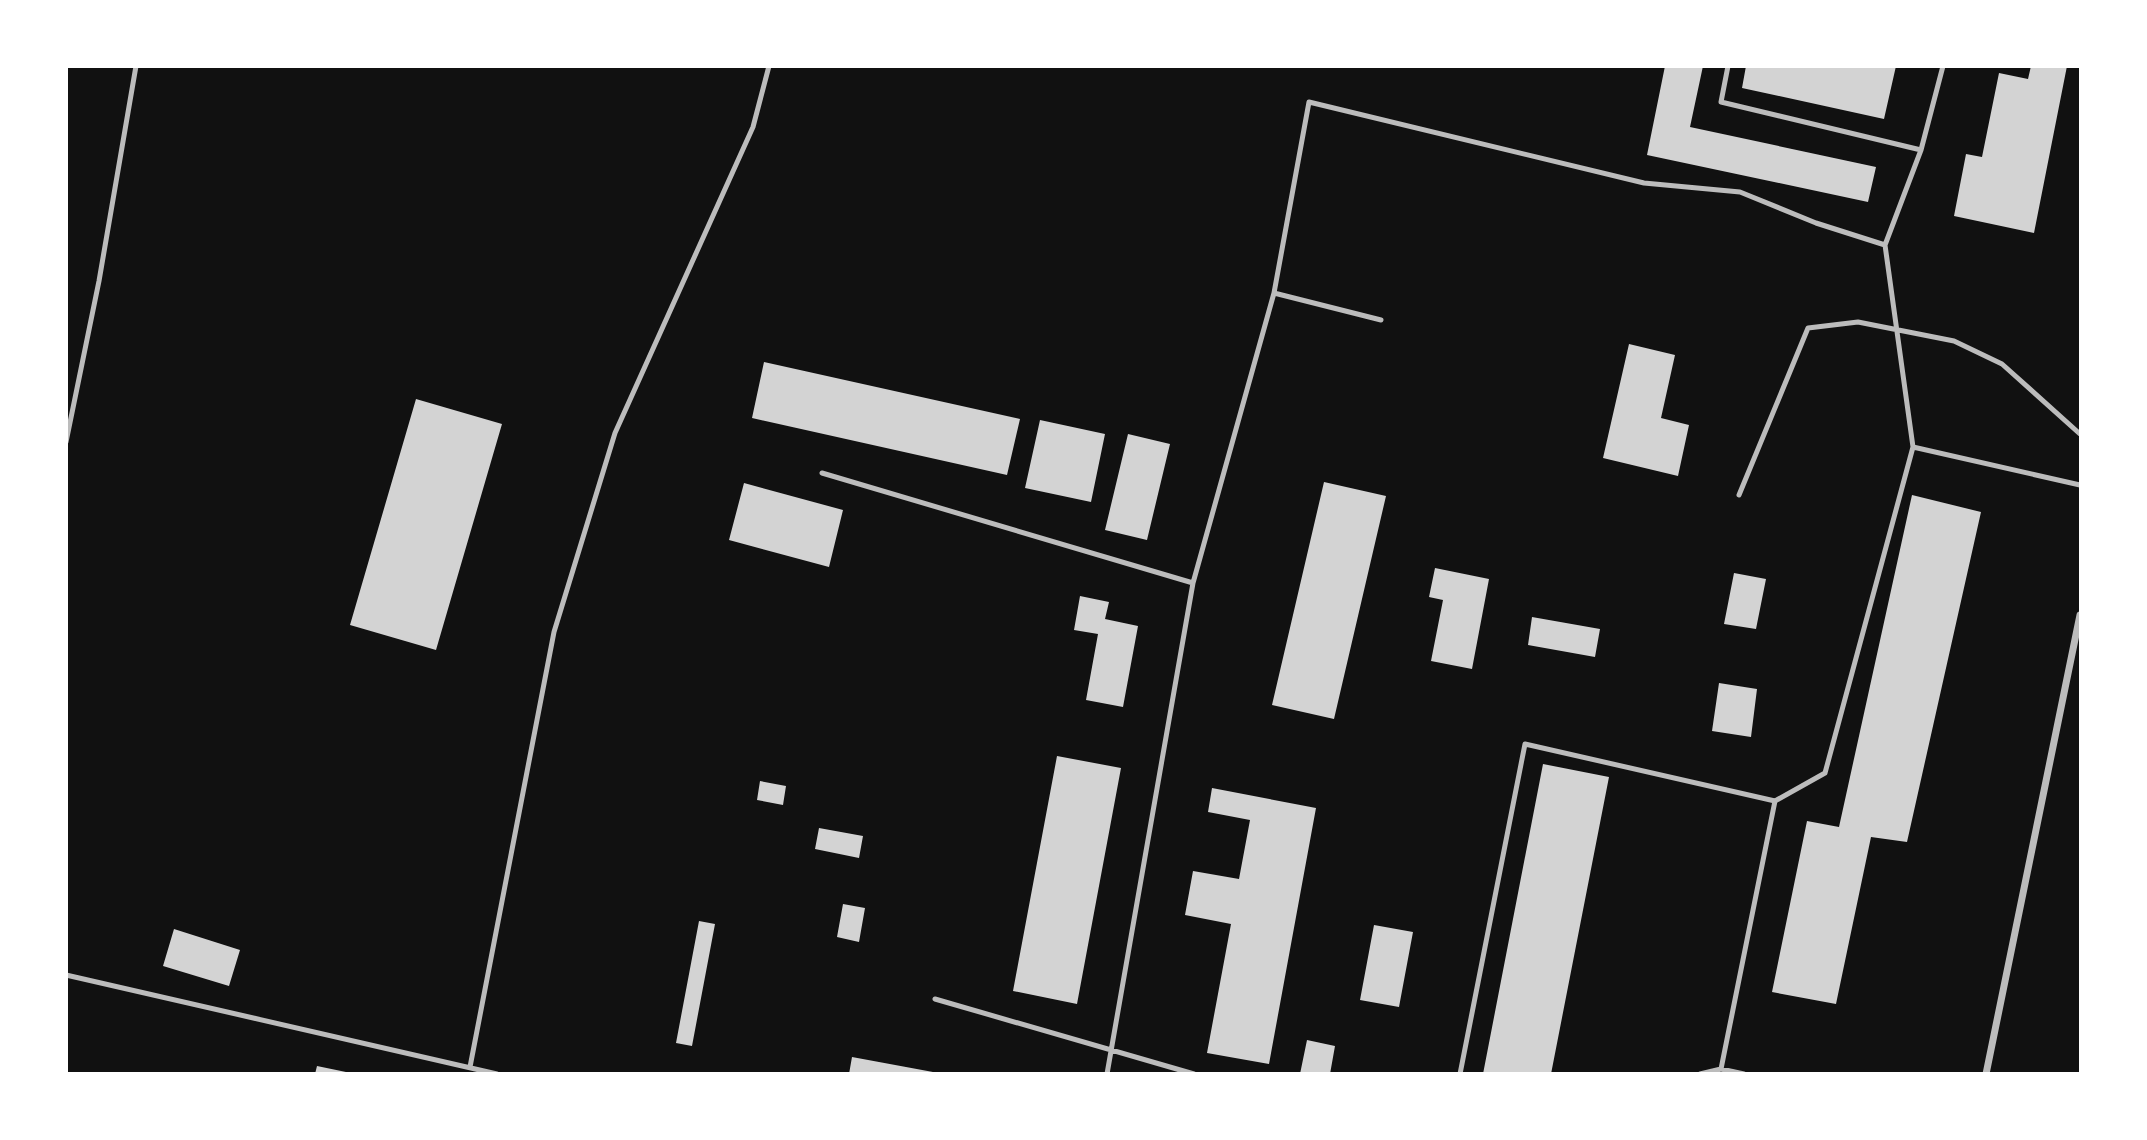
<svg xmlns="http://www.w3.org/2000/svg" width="2147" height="1140" font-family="'Crimson Pro',serif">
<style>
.building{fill:#d3d3d3}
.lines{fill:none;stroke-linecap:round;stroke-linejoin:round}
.service{stroke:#bcbcbc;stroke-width:5}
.minor{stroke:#bcbcbc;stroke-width:7}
</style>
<rect width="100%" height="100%" fill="#111"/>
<path class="building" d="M 1665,66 L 1703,66 L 1690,127 L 1876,167 L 1868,202 L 1647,155 Z
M 1746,66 L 1896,66 L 1884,119 L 1742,88 Z
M 2031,66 L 2067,66 L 2034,233 L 1954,216 L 1966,154 L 1982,157 L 1999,73 L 2028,79 Z
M 1629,344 L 1675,355 L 1661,418 L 1689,425 L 1678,476 L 1603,458 Z
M 764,362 L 1020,419 L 1007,475 L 752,418 Z
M 416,399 L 502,424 L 436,650 L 350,625 Z
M 1040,420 L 1105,434 L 1091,502 L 1025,488 Z
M 1128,434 L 1170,444 L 1147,540 L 1105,530 Z
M 1324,482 L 1386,496 L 1334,719 L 1272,705 Z
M 744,483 L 843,510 L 829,567 L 729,540 Z
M 1912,495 L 1981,512 L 1907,842 L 1871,837 L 1836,1004 L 1772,992 L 1807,821 L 1839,827 Z
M 1435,568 L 1489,579 L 1472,669 L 1431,661 L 1443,600 L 1429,597 Z
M 1734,573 L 1766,579 L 1756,629 L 1724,624 Z
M 1080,596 L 1109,602 L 1105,619 L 1138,626 L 1123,707 L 1086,700 L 1098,634 L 1074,630 Z
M 1532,617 L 1600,629 L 1595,657 L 1528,645 Z
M 1719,683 L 1757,689 L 1751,737 L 1712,731 Z
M 1057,756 L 1121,768 L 1077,1004 L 1013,991 Z
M 1543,764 L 1609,777 L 1551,1074 L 1483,1074 Z
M 760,781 L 786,786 L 783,805 L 757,800 Z
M 1212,788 L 1316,808 L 1269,1064 L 1207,1053 L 1231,924 L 1185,915 L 1193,871 L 1239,879 L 1250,820 L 1208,812 Z
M 819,828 L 863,836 L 859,858 L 815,849 Z
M 843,904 L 865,908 L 859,942 L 837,937 Z
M 699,921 L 715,924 L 692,1046 L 676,1043 Z
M 1374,925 L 1413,932 L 1399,1007 L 1360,1000 Z
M 174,929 L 240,950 L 229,986 L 163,966 Z
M 1307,1040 L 1335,1046 L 1330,1074 L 1300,1074 Z
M 852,1057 L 933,1072 L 933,1074 L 849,1074 Z
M 317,1066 L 346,1072 L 346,1074 L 315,1074 Z"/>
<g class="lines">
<path class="service" d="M 1728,66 L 1721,102 L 1921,150
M 1381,320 L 1274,293 L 1309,102 L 1644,183 L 1740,192 L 1816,223 L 1885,245
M 66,442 L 99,281 L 136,66
M 1913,447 L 1885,245 L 1921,150 L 1943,66
M 822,473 L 1193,583
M 1739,495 L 1808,328 L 1858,322 L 1954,341 L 2002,364 L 2080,434
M 66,975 L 497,1074
M 935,999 L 1194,1074
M 470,1067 L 554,632 L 615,433 L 753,127 L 769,66
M 1107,1074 L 1193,583 L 1274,293
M 1460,1074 L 1525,744 L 1775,801
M 1700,1074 L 1721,1069
M 1744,1074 L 1721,1069 L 1775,801 L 1825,773 L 1913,447 L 2080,485"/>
<path class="minor" d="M 1986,1074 L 2080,615"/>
</g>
<rect width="2147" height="1140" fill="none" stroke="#ffffff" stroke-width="136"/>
</svg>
